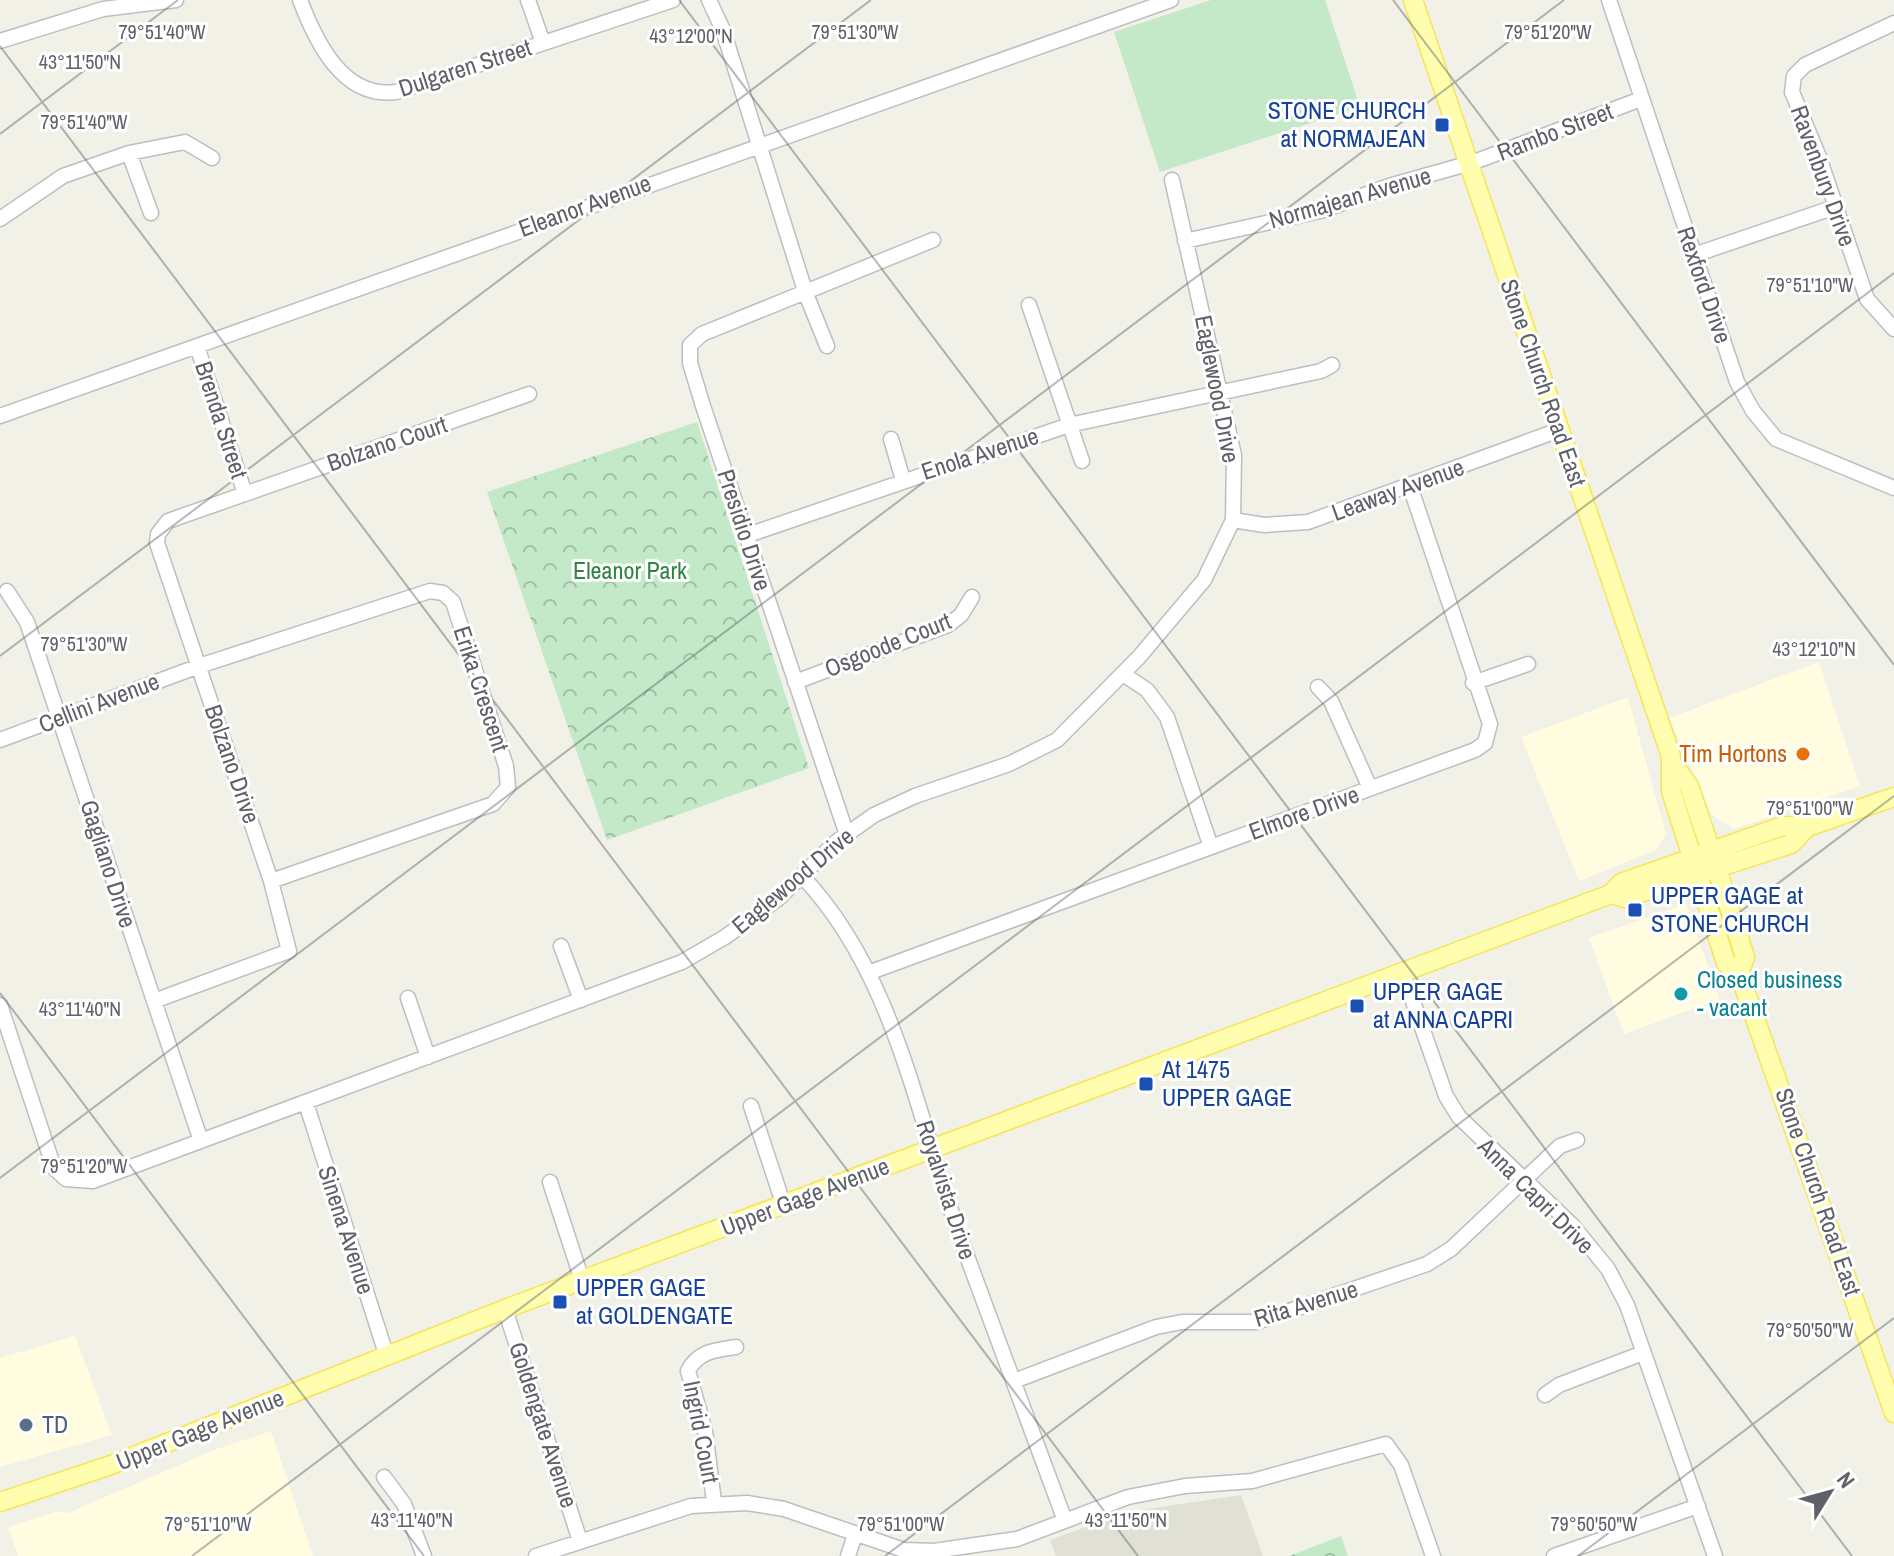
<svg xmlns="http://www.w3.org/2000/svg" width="1894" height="1556" font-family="'Archivo Narrow',sans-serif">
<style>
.commercial{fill:#fffcdf}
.education{fill:#e1e0d5}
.grass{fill:#c3e9c9}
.forest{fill:url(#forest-crowns)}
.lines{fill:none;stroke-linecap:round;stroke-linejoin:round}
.minor-casing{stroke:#bcbec3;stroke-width:17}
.major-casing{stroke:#f8e459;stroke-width:21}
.minor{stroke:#fff;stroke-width:14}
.major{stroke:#fffeaf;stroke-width:18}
.ticks{fill:none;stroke:#5e6168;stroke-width:2;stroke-opacity:0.45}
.transit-dot{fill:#1a4fb4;stroke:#fff;stroke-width:3}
.food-dot{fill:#e8710a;stroke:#fff;stroke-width:3}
.culture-dot{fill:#0f9aa8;stroke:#fff;stroke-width:3}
.service-dot{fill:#5c6f8a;stroke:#fff;stroke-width:3}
.labels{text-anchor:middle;stroke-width:6;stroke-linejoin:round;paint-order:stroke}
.street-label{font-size:24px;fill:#5e6168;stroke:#fff}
.transit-label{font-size:24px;fill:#164399;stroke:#fff;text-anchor:start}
.park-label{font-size:24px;fill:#308442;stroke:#fff}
.food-label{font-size:24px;fill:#c56008;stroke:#fff;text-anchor:end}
.culture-label{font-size:24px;fill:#0d838f;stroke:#fff;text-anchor:start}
.service-label{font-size:24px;fill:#4e5e75;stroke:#fff;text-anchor:start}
.ticks-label{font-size:20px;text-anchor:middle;fill:#5e6168;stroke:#fff;stroke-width:6;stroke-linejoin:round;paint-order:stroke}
</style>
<defs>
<pattern id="forest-crowns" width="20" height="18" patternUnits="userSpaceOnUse" patternTransform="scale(2)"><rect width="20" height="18" fill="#c3e9c9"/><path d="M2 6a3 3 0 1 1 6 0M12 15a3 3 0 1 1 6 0" fill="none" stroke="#a2c0a7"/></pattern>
</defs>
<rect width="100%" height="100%" fill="#f1f1e7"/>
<path class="commercial" d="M 1819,662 L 1860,786 L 1734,829 L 1712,815 L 1669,718 Z
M 1628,697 L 1666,835 L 1656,850 L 1579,881 L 1521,737 Z
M 1686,904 L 1720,999 L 1624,1034 L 1589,938 Z
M 75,1336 L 112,1435 L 0,1467 L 0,1358 Z
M 271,1431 L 313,1556 L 18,1556 L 8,1527 L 55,1512 L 68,1513 L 214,1450 Z"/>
<path class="education" d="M 1241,1495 L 1263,1556 L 1056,1556 L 1050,1540 L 1127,1512 Z"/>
<path class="grass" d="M 1211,0 L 1325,0 L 1360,107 L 1160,172 L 1114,32 Z"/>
<path class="forest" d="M 697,422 L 809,768 L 607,840 L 487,492 Z
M 1341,1536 L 1348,1556 L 1289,1556 Z"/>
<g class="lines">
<g class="minor-casing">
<path id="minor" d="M 300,0 C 316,42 343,99 396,92 L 673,0
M 528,0 L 543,43
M 709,0 L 723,30 L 806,294 L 827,346
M 1609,0 L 1737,382 L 1753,411 L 1776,439 L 1894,488
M 1894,23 L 1805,65 L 1794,76 L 1792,92 L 1819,157 L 1867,299 L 1894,329
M 0,41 L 103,9 L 176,0
M 129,153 L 151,213
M 0,219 L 63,176 L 129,153 L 185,142 L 212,158
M 1185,241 L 1324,210 L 1389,186 L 1474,162 L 1641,99
M 1694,255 L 1835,207
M 1029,305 L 1082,461
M 197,346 L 245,494
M 0,416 L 1171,0
M 891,439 L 903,480
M 1233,520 L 1264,525 L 1308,522 L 1559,430
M 745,536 L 1069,425 L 1321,371 L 1332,365
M 7,591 L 27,622 L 201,1141
M 1123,674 L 1147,690 L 1167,717 L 1211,847
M 795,682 L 948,625 L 961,615 L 972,597
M 1473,683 L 1528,664
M 1318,687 L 1331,701 L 1370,788
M 0,740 L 199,666 L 430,591 L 443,593 L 453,602 L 506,766 L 508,787 L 493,804 L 271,881
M 847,835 L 703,406 L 690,363 L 690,345 L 702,334 L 933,240
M 802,876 C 895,974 917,1117 961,1240 C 995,1333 1030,1425 1064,1518
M 561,946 L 581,1000
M 868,973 L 1475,750 L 1485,743 L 1490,724 L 1410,486
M 1403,973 L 1446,1096 L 1459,1117 L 1573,1226 L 1608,1269 L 1627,1305 L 1715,1556
M 408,998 L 428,1057
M 154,1001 L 289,951 L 271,881 L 157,543 L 158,534 L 168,521 L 529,394
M 0,1005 L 54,1168 L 66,1179 L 93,1181 L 682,962 L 725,937 L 779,898 L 836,842 L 874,815 L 915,796 L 1009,764 L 1057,740 L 1139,657 L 1204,580 L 1233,520 L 1234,455 L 1172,180
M 306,1103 L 387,1357
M 751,1106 L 784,1206
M 550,1182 L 582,1280
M 505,1309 L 580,1541
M 1014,1381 L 1156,1327 L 1182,1322 L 1257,1322 L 1427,1264 L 1451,1249 L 1560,1146 L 1577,1140
M 1545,1395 L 1559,1385 L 1643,1353
M 384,1477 L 404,1504 L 424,1556
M 714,1502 L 705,1431 L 688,1371 C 698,1351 716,1350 736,1347
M 536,1556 L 691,1506 L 747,1503 L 784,1509 L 904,1550 L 934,1551 L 1017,1539 L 1128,1497 L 1185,1486 L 1252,1481 L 1386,1444 L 1401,1465 L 1433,1556
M 848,1556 L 855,1534
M 1554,1556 L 1698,1506"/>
</g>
<g class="major-casing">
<path id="major" d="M 1413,0 L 1671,756 L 1671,791 L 1726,963 L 1739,973 L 1894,1413
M 1674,766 L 1689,786 L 1717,869 L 1745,957 L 1739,973
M 1611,894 L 1625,898 L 1791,844 L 1807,827
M 0,1502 L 111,1465 L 505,1309 L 1611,894 L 1621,883 L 1783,826 L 1807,827 L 1894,797"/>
</g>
<use href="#minor" class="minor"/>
<use href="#major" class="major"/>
</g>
<path class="ticks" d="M 679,0 L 1852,1556M 1393,0 L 1894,665M 0,46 L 1138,1556M 0,134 L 178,0M 0,656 L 871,0M 0,993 L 424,1556M 0,1178 L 1564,0M 192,1556 L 1894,273M 885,1556 L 1894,796M 1578,1556 L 1894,1318"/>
<g class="transit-dot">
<rect x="1434" y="117" width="16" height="16" rx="4"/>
<rect x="1627" y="902" width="16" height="16" rx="4"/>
<rect x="1349" y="998" width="16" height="16" rx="4"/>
<rect x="1138" y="1076" width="16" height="16" rx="4"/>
<rect x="552" y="1294" width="16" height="16" rx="4"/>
</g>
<circle class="food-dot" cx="1803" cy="754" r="8"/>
<circle class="culture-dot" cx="1681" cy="994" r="8"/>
<circle class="service-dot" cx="26" cy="1425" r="8"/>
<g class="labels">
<g class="street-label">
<text transform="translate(465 68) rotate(-18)" y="8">Dulgaren Street</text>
<text transform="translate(1555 132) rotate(-21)" y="8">Rambo Street</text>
<text transform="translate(1823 176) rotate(70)" y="8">Ravenbury Drive</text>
<text transform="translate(1350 198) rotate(-16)" y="8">Normajean Avenue</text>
<text transform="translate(585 206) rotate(-20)" y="8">Eleanor Avenue</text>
<text transform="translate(1704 285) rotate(71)" y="8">Rexford Drive</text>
<text transform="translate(1543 383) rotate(71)" y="8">Stone Church Road East</text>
<text transform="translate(1217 389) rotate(79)" y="8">Eaglewood Drive</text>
<text transform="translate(221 420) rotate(72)" y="8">Brenda Street</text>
<text transform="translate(387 444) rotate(-19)" y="8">Bolzano Court</text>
<text transform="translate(980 454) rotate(-18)" y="8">Enola Avenue</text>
<text transform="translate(1398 490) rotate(-20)" y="8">Leaway Avenue</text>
<text transform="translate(744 530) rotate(72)" y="8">Presidio Drive</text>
<text transform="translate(888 645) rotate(-22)" y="8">Osgoode Court</text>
<text transform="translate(481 689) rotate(72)" y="8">Erika Crescent</text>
<text transform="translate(99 703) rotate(-21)" y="8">Cellini Avenue</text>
<text transform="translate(232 764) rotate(71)" y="8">Bolzano Drive</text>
<text transform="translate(1304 813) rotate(-20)" y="8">Elmore Drive</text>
<text transform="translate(108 864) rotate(72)" y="8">Gagliano Drive</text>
<text transform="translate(793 881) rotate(-40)" y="8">Eaglewood Drive</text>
<text transform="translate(946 1190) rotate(72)" y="8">Royalvista Drive</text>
<text transform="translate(1818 1192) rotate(71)" y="8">Stone Church Road East</text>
<text transform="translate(1536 1196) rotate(45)" y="8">Anna Capri Drive</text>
<text transform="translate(805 1197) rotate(-21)" y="8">Upper Gage Avenue</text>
<text transform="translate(346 1230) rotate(72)" y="8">Sinena Avenue</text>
<text transform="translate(1306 1304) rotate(-17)" y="8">Rita Avenue</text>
<text transform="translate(543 1425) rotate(72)" y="8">Goldengate Avenue</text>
<text transform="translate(200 1430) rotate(-22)" y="8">Upper Gage Avenue</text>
<text transform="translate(701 1432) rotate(79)" y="8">Ingrid Court</text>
</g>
<g class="transit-label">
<text x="1426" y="119" text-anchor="end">STONE CHURCH<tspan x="1426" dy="28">at NORMAJEAN</tspan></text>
<text x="1651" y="904">UPPER GAGE at<tspan x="1651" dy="28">STONE CHURCH</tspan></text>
<text x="1373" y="1000">UPPER GAGE<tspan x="1373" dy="28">at ANNA CAPRI</tspan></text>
<text x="1162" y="1078">At 1475<tspan x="1162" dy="28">UPPER GAGE</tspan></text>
<text x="576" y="1296">UPPER GAGE<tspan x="576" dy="28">at GOLDENGATE</tspan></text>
</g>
<g class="park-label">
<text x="630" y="579">Eleanor Park</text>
</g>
<g class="food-label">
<text x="1787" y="762">Tim Hortons</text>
</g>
<g class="culture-label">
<text x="1697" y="988">Closed business<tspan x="1697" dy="28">- vacant</tspan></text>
</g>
<g class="service-label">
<text x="42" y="1433">TD</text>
</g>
</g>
<g class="ticks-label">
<text x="162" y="39">79°51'40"W</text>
<text x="855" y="39">79°51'30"W</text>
<text x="1548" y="39">79°51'20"W</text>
<text x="691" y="43">43°12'00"N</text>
<text x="80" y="69">43°11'50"N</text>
<text x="84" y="129">79°51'40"W</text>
<text x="1810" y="292">79°51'10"W</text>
<text x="84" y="651">79°51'30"W</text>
<text x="1814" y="656">43°12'10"N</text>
<text x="1810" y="815">79°51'00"W</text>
<text x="80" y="1016">43°11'40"N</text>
<text x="84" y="1173">79°51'20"W</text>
<text x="1810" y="1337">79°50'50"W</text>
<text x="412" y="1527">43°11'40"N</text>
<text x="1126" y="1527">43°11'50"N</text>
<text x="208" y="1531">79°51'10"W</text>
<text x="901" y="1531">79°51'00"W</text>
<text x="1594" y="1531">79°50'50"W</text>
</g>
<g transform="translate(1830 1492) rotate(53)" stroke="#ffffff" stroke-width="6" paint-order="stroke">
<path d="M0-6L14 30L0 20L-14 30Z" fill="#5e6168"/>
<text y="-12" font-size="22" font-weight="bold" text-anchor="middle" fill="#5e6168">N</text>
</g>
</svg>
